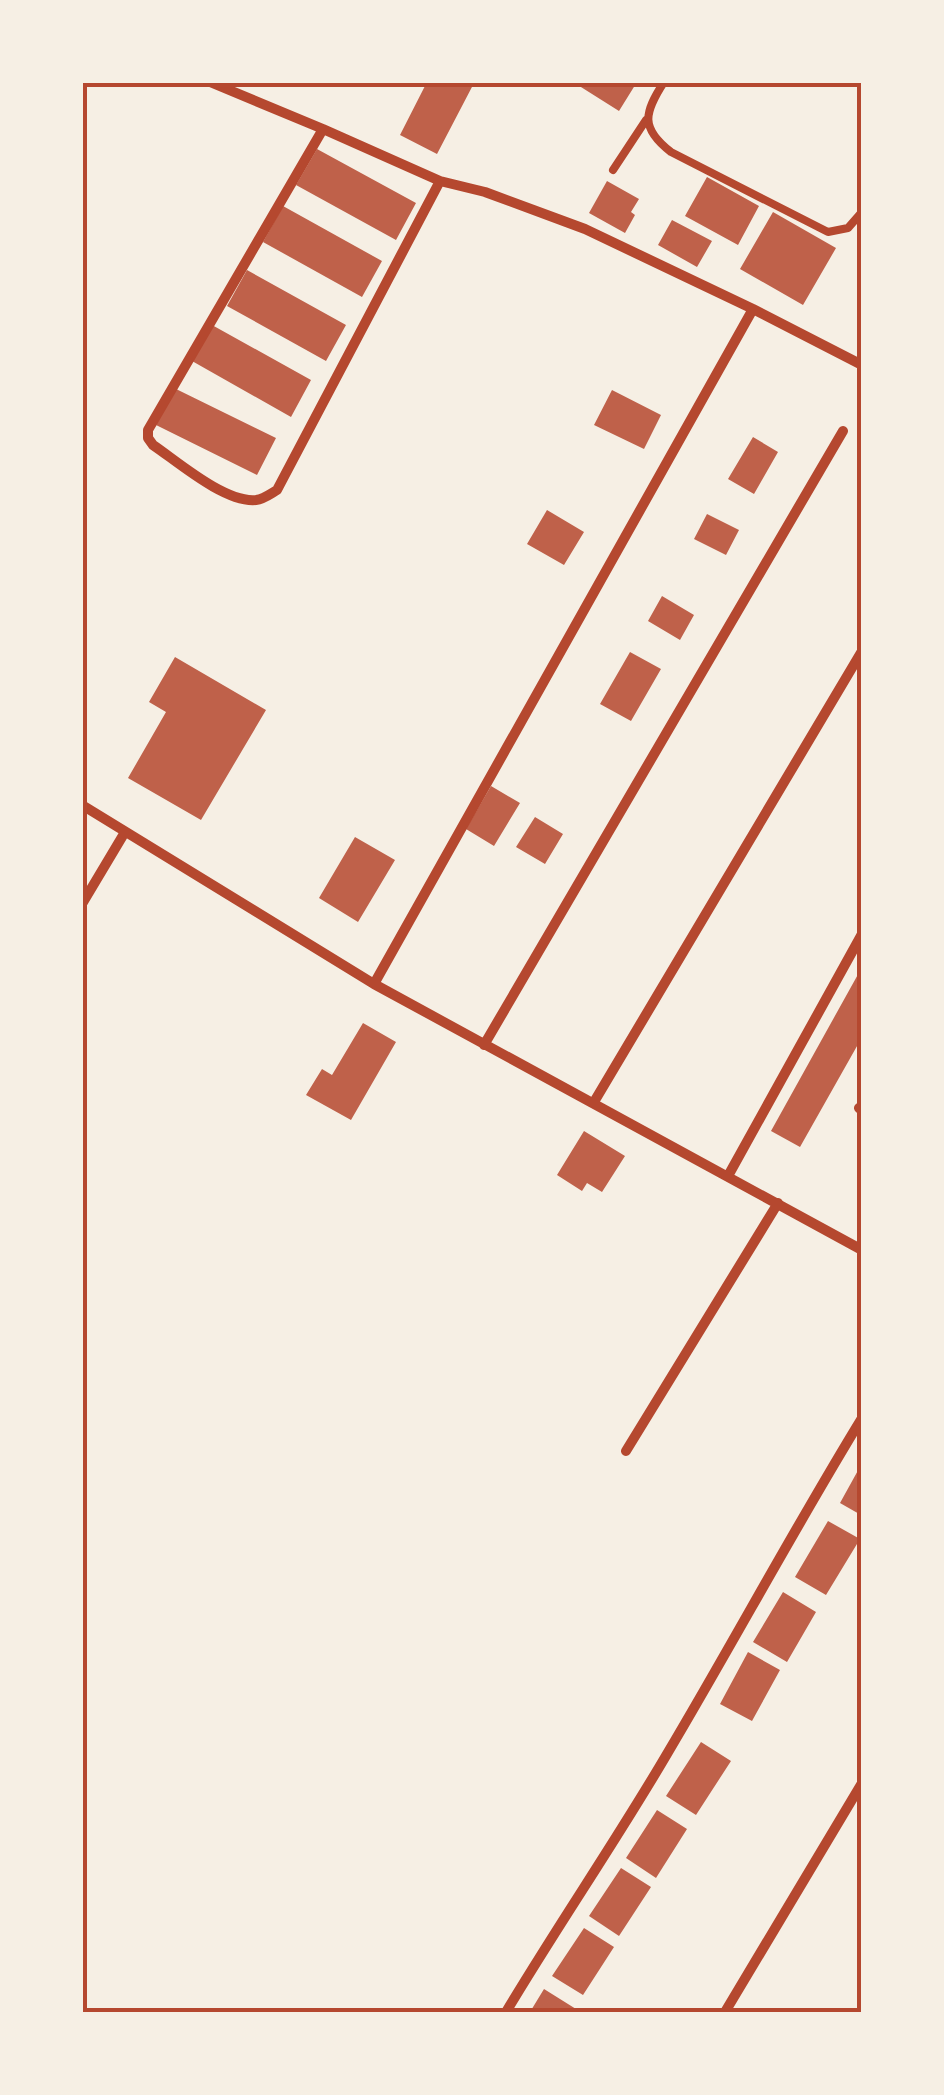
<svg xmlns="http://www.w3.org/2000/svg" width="944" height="2095" font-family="Ubuntu,sans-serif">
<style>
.building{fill:#bf614a}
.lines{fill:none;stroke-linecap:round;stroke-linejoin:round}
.service{stroke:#b5482f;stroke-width:8}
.minor{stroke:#b5482f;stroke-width:10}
.neatline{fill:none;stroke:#b5482f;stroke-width:4}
</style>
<rect width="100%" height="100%" fill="#f6efe4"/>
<path class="building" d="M 427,82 L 467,82 L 473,85 L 437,154 L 400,135 Z
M 573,82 L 637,82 L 619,111 Z
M 317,149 L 416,203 L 396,240 L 296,185 Z
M 707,177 L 759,206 L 738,245 L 685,216 Z
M 607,181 L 639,199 L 631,212 L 635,215 L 625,233 L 589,213 Z
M 283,206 L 382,261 L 362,297 L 263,242 Z
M 773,212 L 836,248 L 803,305 L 740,269 Z
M 672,220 L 712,241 L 697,267 L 658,245 Z
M 247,270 L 346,325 L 326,361 L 227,306 Z
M 212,325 L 311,380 L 291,417 L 192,361 Z
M 174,388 L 276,438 L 257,475 L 156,425 Z
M 612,390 L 661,415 L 644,449 L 594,425 Z
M 753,437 L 778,452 L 754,494 L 728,479 Z
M 547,510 L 584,532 L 564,565 L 527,544 Z
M 707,514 L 739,530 L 726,555 L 694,539 Z
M 662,596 L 694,615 L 680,640 L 648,621 Z
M 630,652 L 661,669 L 631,721 L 600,704 Z
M 175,657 L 266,710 L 201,820 L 128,778 L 166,712 L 149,702 Z
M 491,786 L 520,803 L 494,846 L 466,829 Z
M 535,817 L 563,834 L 545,864 L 516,847 Z
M 355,837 L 395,860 L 358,922 L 319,898 Z
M 861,969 L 861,1039 L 800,1147 L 771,1131 Z
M 363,1023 L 396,1042 L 351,1120 L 306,1095 L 322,1069 L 332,1075 Z
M 584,1131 L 625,1156 L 602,1192 L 587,1183 L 582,1191 L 557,1175 Z
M 861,1465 L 861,1515 L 840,1503 Z
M 828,1521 L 860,1539 L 826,1595 L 795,1577 Z
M 783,1592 L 816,1612 L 787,1662 L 753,1642 Z
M 748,1652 L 780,1670 L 752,1721 L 720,1704 Z
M 701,1742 L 731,1761 L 696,1815 L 666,1796 Z
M 657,1810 L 687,1829 L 656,1878 L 626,1858 Z
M 621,1868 L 651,1887 L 619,1936 L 589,1916 Z
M 584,1928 L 614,1947 L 583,1995 L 552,1976 Z
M 544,1989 L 576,2009 L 573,2012 L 530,2012 Z"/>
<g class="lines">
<path class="service" d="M 664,82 C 644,113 640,128 671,152 L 828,232 L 848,228 L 862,212
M 856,82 L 862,85
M 613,170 L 646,120"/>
<path class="minor" d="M 210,82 L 323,129 L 440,181 L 485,192 L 585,229 L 753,309 L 862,365
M 323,129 L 148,430 L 148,438 L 153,445 C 178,462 225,503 256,500 C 264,499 270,494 277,490 L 440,181
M 82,805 L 374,984 L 862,1250
M 82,904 L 125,832
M 374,984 L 753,309
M 484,1045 L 843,431
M 594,1102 L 862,651
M 859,1108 L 862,1110
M 728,1176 L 862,934
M 626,1451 L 778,1203
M 506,2012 C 558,1925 616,1841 667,1754 C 733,1643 794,1529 862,1418
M 725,2012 L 862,1783"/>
</g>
<rect width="944" height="2095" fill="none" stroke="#f6efe4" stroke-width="170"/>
<rect x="85" y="85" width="774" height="1925" class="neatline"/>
</svg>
